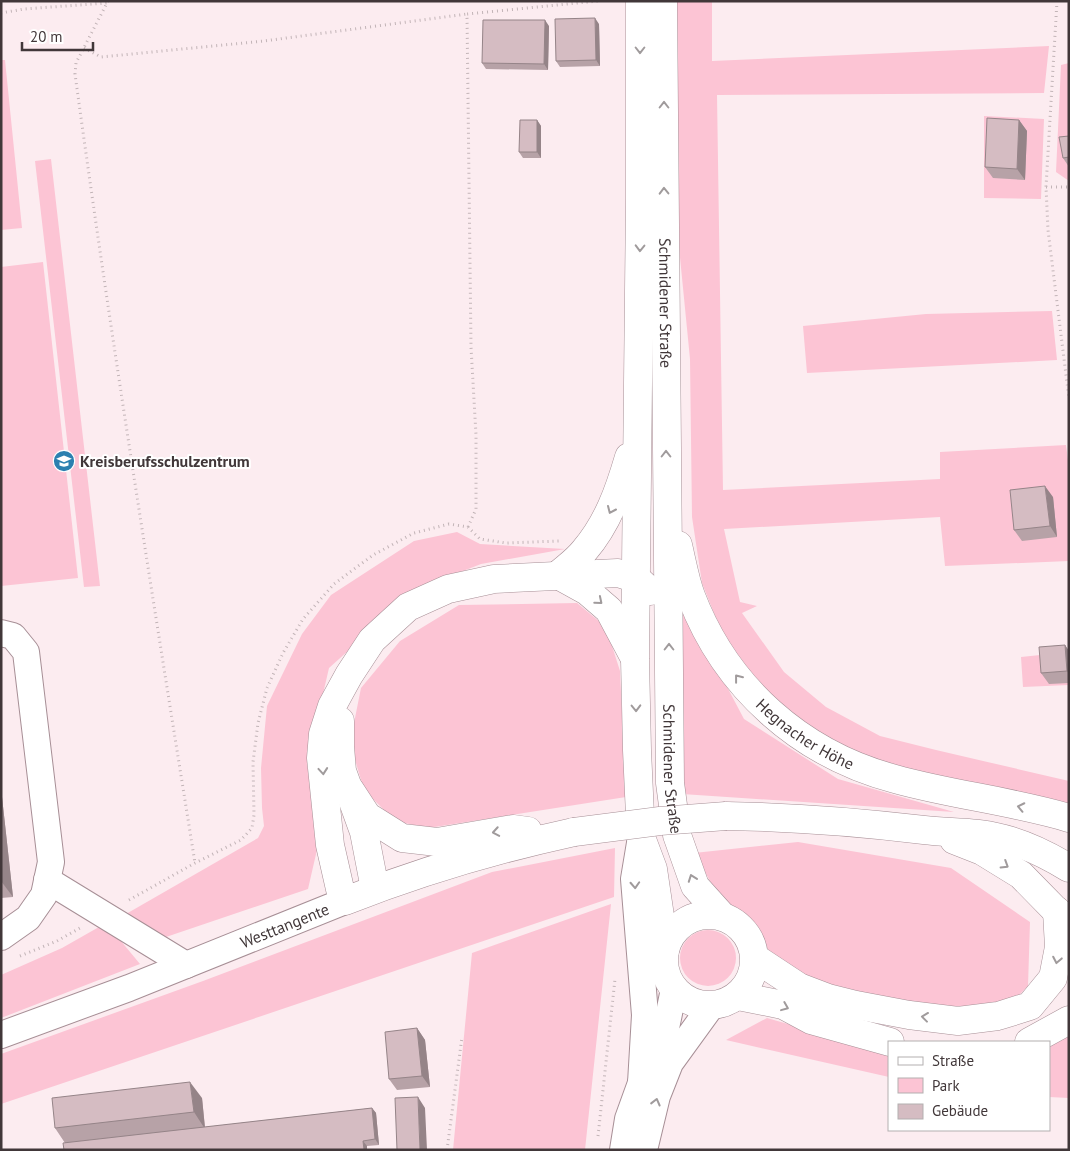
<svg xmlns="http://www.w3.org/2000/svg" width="1070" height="1151" font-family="'PT Sans',sans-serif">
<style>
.green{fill:#fcc4d4}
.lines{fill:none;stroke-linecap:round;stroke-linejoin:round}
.minor-casing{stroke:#a78f96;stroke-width:28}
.major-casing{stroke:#a78f96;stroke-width:29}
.path{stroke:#c2b4b7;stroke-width:3;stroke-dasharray:1 4;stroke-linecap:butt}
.minor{stroke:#fff;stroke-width:26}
.major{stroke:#fff;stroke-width:28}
.major-bridge-casing{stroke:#a78f96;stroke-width:29;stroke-linecap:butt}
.major-bridge{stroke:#fff;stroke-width:28}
.wall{fill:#b7a2a7}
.shaded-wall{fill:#958488}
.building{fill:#d5bcc2;stroke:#958488}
.oneway{stroke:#a09b9c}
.labels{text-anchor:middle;stroke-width:4;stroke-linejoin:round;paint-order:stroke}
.street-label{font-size:16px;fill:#413739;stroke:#fff}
.poi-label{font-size:16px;font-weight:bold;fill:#413739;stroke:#fff;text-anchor:start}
</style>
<rect width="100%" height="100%" fill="#fcecf0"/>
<path class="green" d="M 675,1 L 712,1 L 712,61 L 1049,46 L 1044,93 L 717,95 L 723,490 L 940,479 L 940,452 L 1066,445 L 1069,468 L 1069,561 L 945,566 L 940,517 L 724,529 L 740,602 L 757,606 L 742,613 L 784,672 L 826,707 L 880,736 L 936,750 L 1069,781 L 1069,807 L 896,766 L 838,746 L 791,713 L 759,684 L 721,631 L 702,583 L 692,517 L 690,359 L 677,227 Z
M 1,60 L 5,60 L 22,228 L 1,230 Z
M 1069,63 L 1069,181 L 1056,172 L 1061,65 Z
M 984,116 L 1044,119 L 1041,199 L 984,198 Z
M 51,159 L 100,586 L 84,587 L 35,161 Z
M 43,262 L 78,578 L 1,586 L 1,267 Z
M 1052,311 L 1057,360 L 807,373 L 803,326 L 926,314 Z
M 457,532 L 480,544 L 565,549 L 481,564 L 417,589 L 329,668 L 307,763 L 319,841 L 308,889 L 166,937 L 126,914 L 258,838 L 264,826 L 262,808 L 261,768 L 267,706 L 302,634 L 331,595 L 414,541 Z
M 680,598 L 744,719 L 838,779 L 954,812 L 682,794 Z
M 577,603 L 606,627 L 620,671 L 626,797 L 428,828 L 395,821 L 364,790 L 350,743 L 361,688 L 400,641 L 459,605 Z
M 1069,652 L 1069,685 L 1023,687 L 1021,657 Z
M 798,842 L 951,868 L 1030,922 L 1028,986 L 1016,998 L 978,1008 L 937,1008 L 875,999 L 799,975 L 770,954 L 756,924 L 718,895 L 694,853 Z
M 615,848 L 614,897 L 1,1104 L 1,1054 L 203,981 L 492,872 Z
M 611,904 L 585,1150 L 453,1150 L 472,953 Z
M 106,923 L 140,964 L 1,1018 L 1,975 L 62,948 Z
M680 958a28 28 0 1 1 56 0a28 28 0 1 1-56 0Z
M 767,1018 L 889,1053 L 889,1077 L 726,1040 Z
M 1069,1034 L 1069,1098 L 1049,1097 L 1049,1045 Z"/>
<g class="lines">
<g class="minor-casing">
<g id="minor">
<path d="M 1,633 L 13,636 L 26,652 L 51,862 L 44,895 L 28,918 L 1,937"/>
<path d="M 47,880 L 186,965"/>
<path id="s1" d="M 1,1035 L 129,988 L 345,901"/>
<path d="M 641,1083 L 645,1015 L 634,879 L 641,837"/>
<path d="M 623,1150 L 628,1119 L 641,1083 L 666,1028 L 674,989"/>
<path d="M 644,1150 L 657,1096 L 670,1063 L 712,1005"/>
</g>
</g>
<g class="major-casing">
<g id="major">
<path d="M 640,1 L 640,199 L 635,659 L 637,750 L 641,837 L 653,869 L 665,950"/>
<path id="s2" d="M 663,1 L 670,783 L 677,835 L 695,886 L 722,916"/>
<path id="s3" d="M 678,545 C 682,562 685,580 691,596 C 726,688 801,754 895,779 C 952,795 1012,801 1069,818"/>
<path d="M 558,575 C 567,567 577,560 584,551 C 608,523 619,491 629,457"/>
<path d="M 558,575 L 587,591 L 609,610 L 633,655"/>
<path d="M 340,721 L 340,747 L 342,771 L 364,832 L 375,889"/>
<path d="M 350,790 L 367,816 L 402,838 L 437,842 L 513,829 L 528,831"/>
<path d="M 726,816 C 793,817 858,822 924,830 C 947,833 973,831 996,837 C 1021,842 1046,854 1069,868"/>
<path d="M 574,832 C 496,849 419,872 345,901 L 340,889 L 330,845 L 321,758 L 323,734 L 332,706 L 349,675 L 372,640 L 408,607 L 448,589 L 494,579 L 618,573 L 637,579 L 650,591"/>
<path d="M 954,840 L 982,851 L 1021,875 L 1069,924"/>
<circle cx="709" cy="960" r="45"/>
<path d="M 755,958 L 799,987 L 828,998 L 856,1005 L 909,1015 L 958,1021 L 998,1016 L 1030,1006 L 1053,978 L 1059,947 L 1057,911"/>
<path d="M 738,996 L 783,1005 L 811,1020 L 890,1042"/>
<path d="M 1029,1042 L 1069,1020"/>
</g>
</g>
<path class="path" d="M 108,1 L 76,63 L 75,74 C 111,338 153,600 195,863
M 1057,1 L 1046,187 L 1048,230 L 1069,399
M 1,13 L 24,9 L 107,3
M 84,48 L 101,57 L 264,41 L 467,14
M 1046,187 L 1069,187
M 468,527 L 476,509 L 476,435 L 471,347 L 467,14 L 598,1
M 129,900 L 195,863 L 241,840 L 252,828 L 254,815 L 253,762 L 258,723 L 267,688 L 283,653 L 303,619 L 334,584 L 373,555 L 414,533 L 449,524 L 468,527 L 480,539 L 506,543 L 559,541
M 20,956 L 57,941 L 80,928
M 598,1136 L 615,979
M 447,1150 L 462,1037"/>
<use href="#minor" class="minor"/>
<use href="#major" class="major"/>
<g class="major-bridge-casing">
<path id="major-bridge" d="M 574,832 L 660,821 L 726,816"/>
</g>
<use href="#major-bridge" class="major-bridge"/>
</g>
<path class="wall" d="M 599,24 L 600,66 L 560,67 L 556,61 Z
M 549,26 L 548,70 L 486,69 L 482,63 Z
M 537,120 L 541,126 L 541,158 L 523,158 L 519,152 Z
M 1019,120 L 1027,131 L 1025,180 L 993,178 L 985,167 Z
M 1069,136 L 1069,167 L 1063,158 Z
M 1053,497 L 1057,537 L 1022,541 L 1014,530 Z
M 1065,645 L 1069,651 L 1069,683 L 1049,684 L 1041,673 Z
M 1,788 L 13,897 L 1,898 Z
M 417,1028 L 425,1040 L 430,1087 L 397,1090 L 389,1079 Z
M 202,1098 L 205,1127 L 372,1108 L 376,1113 L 379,1145 L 367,1146 L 65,1143 L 55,1128 Z"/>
<path class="shaded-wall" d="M 595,18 L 599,24 L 600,66 L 596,60 Z
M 545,20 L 549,26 L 548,70 L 544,64 Z
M 537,120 L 541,126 L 541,158 L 537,152 Z
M 1019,120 L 1027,131 L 1025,180 L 1017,169 Z
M 1045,486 L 1053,497 L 1057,537 L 1050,526 Z
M 1065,645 L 1069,651 L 1069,674 L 1067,671 Z
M 1,788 L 13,897 L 1,881 Z
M 417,1028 L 425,1040 L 430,1087 L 422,1076 Z
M 190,1082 L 202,1098 L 205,1129 L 194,1112 Z
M 418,1097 L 425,1108 L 427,1150 L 420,1150 Z
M 372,1108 L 376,1113 L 379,1145 L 375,1139 Z
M 363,1141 L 367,1146 L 367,1150 L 364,1150 Z"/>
<path class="building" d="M 595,18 L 596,60 L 556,61 L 555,19 Z
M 483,20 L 545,20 L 544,64 L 482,63 Z
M 987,118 L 1019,120 L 1017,169 L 985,167 Z
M 520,120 L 537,120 L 537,152 L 519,152 Z
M 1069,136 L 1069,157 L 1063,158 L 1059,137 Z
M 1045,486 L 1050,526 L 1014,530 L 1010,490 Z
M 1065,645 L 1067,671 L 1041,673 L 1039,647 Z
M 417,1028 L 422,1076 L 389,1079 L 385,1032 Z
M 190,1082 L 194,1112 L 55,1128 L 52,1098 Z
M 418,1097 L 420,1150 L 397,1150 L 395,1098 Z
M 372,1108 L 375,1139 L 363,1141 L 364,1150 L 64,1150 L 63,1143 Z"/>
<defs><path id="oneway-chevron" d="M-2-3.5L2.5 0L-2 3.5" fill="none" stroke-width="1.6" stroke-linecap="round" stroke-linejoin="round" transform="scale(1.25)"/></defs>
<g class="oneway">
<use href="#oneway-chevron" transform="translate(640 50) rotate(90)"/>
<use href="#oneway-chevron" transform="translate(664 105) rotate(-90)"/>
<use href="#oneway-chevron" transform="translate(664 191) rotate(-91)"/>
<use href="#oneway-chevron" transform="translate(640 248) rotate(91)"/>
<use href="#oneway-chevron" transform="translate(666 454) rotate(-90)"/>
<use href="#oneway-chevron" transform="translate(611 510) rotate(114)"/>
<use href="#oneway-chevron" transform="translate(599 601) rotate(40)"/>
<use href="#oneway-chevron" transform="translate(669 647) rotate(-90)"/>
<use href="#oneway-chevron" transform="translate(738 678) rotate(-128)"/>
<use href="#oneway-chevron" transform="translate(636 708) rotate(89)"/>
<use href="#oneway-chevron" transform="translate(323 771) rotate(85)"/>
<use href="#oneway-chevron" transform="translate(1021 807) rotate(-168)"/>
<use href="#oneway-chevron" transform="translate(496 832) rotate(170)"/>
<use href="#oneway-chevron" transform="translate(1005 865) rotate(32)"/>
<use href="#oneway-chevron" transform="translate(692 878) rotate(-110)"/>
<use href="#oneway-chevron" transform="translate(635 885) rotate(87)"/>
<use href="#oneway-chevron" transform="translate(1057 960) rotate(101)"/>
<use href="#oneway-chevron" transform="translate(785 1007) rotate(22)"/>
<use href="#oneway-chevron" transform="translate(925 1017) rotate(-173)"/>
<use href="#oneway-chevron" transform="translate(656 1102) rotate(-76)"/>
</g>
<defs>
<g id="school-disc" transform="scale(1.125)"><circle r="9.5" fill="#2c80b0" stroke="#fff"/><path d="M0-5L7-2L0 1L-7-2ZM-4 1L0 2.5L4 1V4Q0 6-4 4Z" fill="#fff"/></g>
</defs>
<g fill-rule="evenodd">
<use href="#school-disc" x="64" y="461"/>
</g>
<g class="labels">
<g class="street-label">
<text dy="6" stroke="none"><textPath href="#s2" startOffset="302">Schmidener Straße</textPath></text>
<text dy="6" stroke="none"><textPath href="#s3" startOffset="236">Hegnacher Höhe</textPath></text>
<text dy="6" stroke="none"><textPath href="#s2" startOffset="768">Schmidener Straße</textPath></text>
<text dy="6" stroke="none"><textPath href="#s1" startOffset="304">Westtangente</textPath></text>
</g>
<g class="poi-label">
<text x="80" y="467">Kreisberufsschulzentrum</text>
</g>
</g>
<rect width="1070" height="1151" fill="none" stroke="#413739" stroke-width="5"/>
<rect x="888" y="1041" width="162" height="90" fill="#ffffff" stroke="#b3afb0"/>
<rect x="898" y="1057" width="25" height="8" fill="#ffffff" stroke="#b3afb0"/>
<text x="932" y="1066" font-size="15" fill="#413739">Straße</text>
<rect x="898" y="1078" width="25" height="15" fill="#fcc4d4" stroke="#b3afb0"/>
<text x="932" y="1091" font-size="15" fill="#413739">Park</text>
<rect x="898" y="1104" width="25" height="15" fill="#d5bcc2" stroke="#b3afb0"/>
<text x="932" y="1116" font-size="15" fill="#413739">Gebäude</text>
<path d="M22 42v8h71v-8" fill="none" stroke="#413739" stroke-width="2.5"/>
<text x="30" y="42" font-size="15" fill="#413739" stroke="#ffffff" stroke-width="4" paint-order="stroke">20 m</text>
</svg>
